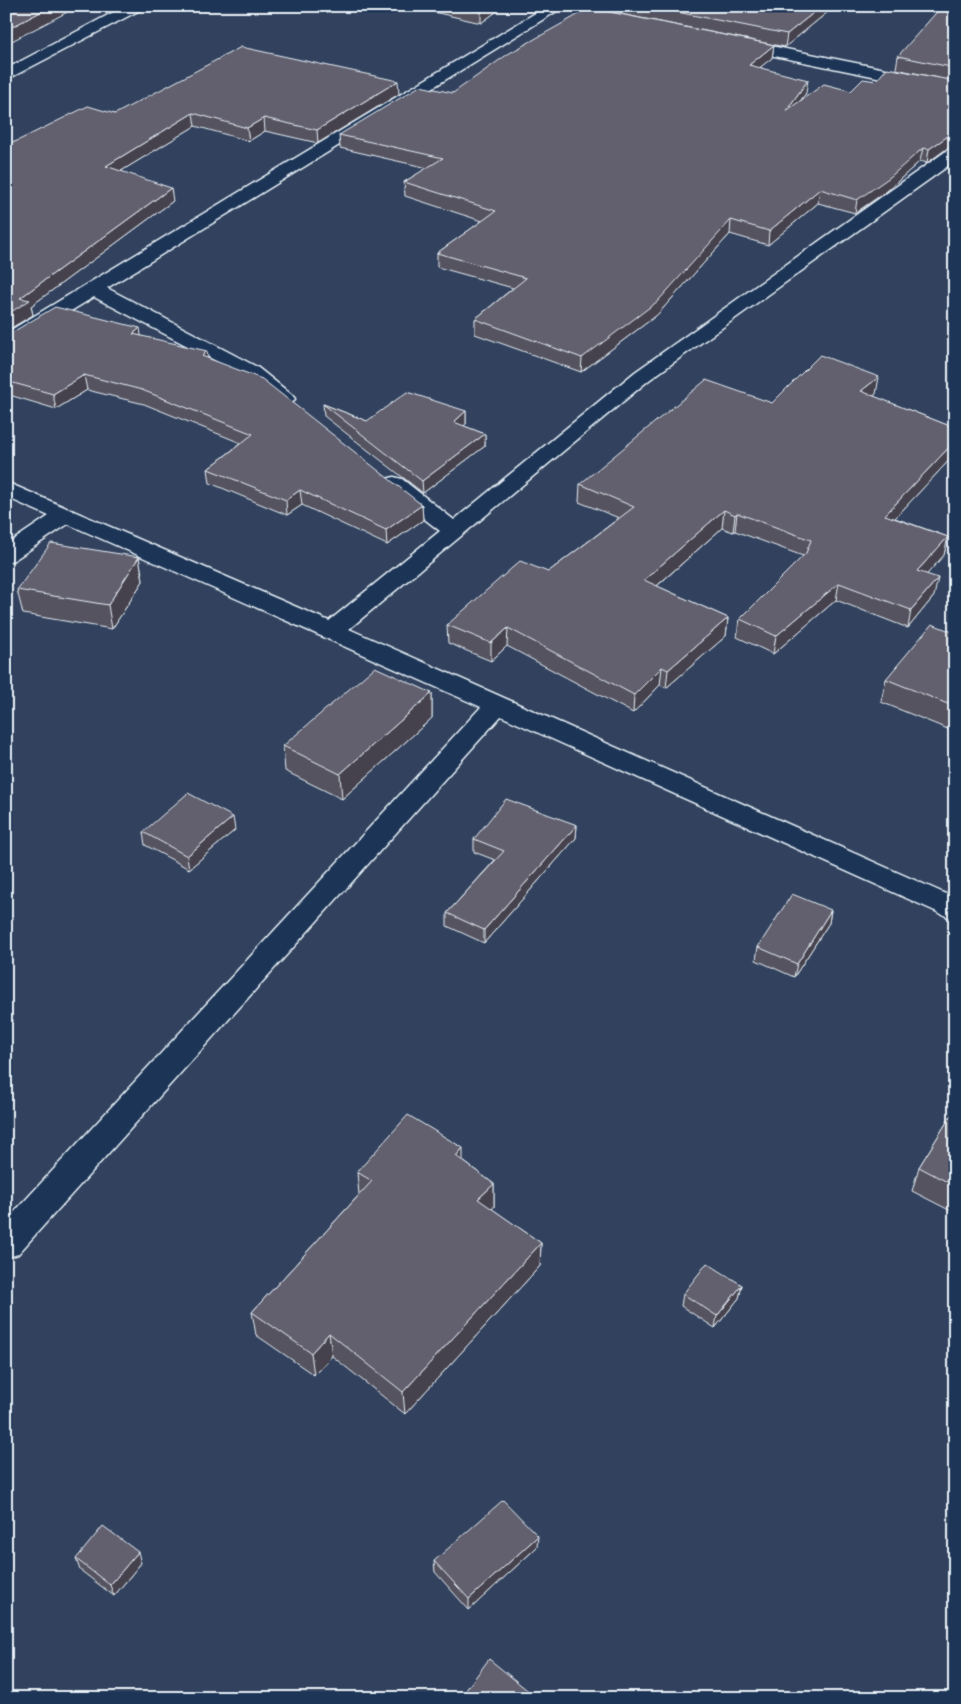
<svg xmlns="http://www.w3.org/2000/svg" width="961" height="1704" font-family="Caveat,sans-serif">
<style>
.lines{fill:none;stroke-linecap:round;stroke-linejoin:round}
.minor-casing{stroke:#e8f1f8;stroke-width:3}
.minor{fill:#1d3557;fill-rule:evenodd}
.wall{fill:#54525f;stroke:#e8f1f8}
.shaded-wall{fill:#45424d;stroke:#e8f1f8}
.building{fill:#625f6e;stroke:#e8f1f8}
</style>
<rect width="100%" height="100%" fill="#32425e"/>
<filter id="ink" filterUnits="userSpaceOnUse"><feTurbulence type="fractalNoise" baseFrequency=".02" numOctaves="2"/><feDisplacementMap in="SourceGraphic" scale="10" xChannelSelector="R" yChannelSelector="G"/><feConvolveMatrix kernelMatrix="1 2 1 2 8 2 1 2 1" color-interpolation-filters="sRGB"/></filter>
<g filter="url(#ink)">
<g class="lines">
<g class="minor-casing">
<path id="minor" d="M 125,6 L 144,6 L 142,9 L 6,80 L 6,69 Z
M 547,6 L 565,6 L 107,288 L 257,367 L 292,395 L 295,399 L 292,403 L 285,405 L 278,403 L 243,375 L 94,297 L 13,346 L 6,348 L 6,333 Z
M 736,39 L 955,83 L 955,93 L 731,47 L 728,44 L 731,41 Z
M 955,148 L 955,161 L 649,380 L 349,629 L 955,898 L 955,920 L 501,716 L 18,1254 L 6,1258 L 6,1221 L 481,707 L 68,524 L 14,560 L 6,562 L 6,545 L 49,516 L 6,497 L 6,482 L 329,621 L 440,531 L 386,489 L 383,484 L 386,479 L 394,477 L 402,479 L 454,520 L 635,372 L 949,149 Z"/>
</g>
<use href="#minor" class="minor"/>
</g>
<path class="wall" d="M 408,6 L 504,6 L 481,23 Z
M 606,6 L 835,6 L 785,47 L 606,11 Z
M 955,6 L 955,147 L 949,147 L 927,163 L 920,161 L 887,191 L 855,213 L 818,203 L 768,245 L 730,234 L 657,315 L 581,372 L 475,334 L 475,319 L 513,288 L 437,267 L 437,253 L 482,221 L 405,196 L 404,182 L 428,168 L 340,148 L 339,135 L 453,93 L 774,45 L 772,58 L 760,67 L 806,93 L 801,100 L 851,91 L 876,81 L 939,78 L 896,69 L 898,56 Z
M 399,94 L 318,143 L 265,131 L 249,141 L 195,126 L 121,171 L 173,201 L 31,306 L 33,315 L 6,331 L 15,142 L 115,114 Z
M 955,152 L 955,170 L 948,168 L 951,155 Z
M 6,335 L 141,336 L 208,358 L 422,505 L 423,520 L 387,545 L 302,505 L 287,515 L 210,483 L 208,469 L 241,443 L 144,404 L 87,390 L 56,409 L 6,394 Z
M 876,394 L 873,396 L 955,428 L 955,454 L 895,518 L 948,537 L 944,555 L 926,574 L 934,596 L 908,628 L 836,600 L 773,654 L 737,637 L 740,619 L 803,556 L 735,531 L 733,532 L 722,528 L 657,586 L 728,618 L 726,636 L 666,688 L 660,685 L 633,713 L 507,646 L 491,661 L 448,643 L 447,625 L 548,572 L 619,518 L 579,502 L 580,484 L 772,403 Z
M 323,404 L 367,421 L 466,411 L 466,424 L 464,426 L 485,434 L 485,446 L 423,493 L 324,416 Z
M 139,557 L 143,581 L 112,629 L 23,614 L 17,590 Z
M 955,633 L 955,732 L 881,702 L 886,679 Z
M 432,693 L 432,718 L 342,799 L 285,771 L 283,746 Z
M 577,825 L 576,838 L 484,943 L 447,926 L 447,913 L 495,860 L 474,852 L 474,839 Z
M 235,830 L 189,869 L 145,845 L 143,832 Z
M 831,910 L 829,923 L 794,977 L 756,960 L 758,947 Z
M 955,1109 L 955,1213 L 912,1191 L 919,1167 Z
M 463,1161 L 494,1184 L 494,1207 L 492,1209 L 541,1243 L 540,1266 L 405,1414 L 332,1356 L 314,1375 L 256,1335 L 252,1312 L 359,1195 L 357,1172 Z
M 742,1285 L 739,1298 L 715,1328 L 681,1306 L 683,1294 Z
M 537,1547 L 469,1610 L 435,1572 L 434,1561 Z
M 76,1559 L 141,1563 L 114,1596 L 80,1570 Z"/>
<path class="shaded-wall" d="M 52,6 L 79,6 L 6,44 L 6,30 Z
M 490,6 L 504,6 L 481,23 L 481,12 Z
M 822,6 L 835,6 L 785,47 L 787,34 Z
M 774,45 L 772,58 L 748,77 L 749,65 Z
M 808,80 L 806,93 L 784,124 L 786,111 Z
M 398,81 L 399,94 L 318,143 L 317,130 Z
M 193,113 L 195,126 L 108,179 L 106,166 Z
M 264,118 L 265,131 L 249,141 L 247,128 Z
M 951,134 L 949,147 L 927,163 L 929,149 Z
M 923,148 L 920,161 L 887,191 L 855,213 L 857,200 Z
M 171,188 L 173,201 L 31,306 L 33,315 L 6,331 L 6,315 L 20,298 Z
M 820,189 L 818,203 L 768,245 L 769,231 Z
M 731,220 L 730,234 L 657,315 L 581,372 L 582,358 Z
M 140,328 L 142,342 L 133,334 Z
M 207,351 L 209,365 L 202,356 Z
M 84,375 L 87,390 L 56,409 L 53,394 Z
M 879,377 L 876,394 L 858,408 L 861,391 Z
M 466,411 L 466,424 L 454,434 L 454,422 Z
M 485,434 L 485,446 L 423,493 L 422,481 Z
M 955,441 L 955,454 L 882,532 L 885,515 Z
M 300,490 L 302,505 L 287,515 L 286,500 Z
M 422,505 L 423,520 L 387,545 L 386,530 Z
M 724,510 L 722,528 L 643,598 L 644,580 Z
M 737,513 L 735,531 L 733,532 L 735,515 Z
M 948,537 L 944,555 L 914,589 L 917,571 Z
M 139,557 L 143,581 L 112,629 L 108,605 Z
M 938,578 L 934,596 L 908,628 L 911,610 Z
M 839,583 L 836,600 L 773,654 L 776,636 Z
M 728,618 L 726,636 L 666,688 L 668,670 Z
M 508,628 L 507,646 L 491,661 L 491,643 Z
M 662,667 L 660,685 L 633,713 L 634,695 Z
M 432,693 L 432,718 L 342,799 L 340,774 Z
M 233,817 L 235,830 L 189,869 L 187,856 Z
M 577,825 L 576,838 L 484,943 L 484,930 Z
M 831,910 L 829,923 L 794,977 L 797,964 Z
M 463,1148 L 463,1172 L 456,1156 Z
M 494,1184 L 494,1207 L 479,1222 L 478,1199 Z
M 541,1243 L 540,1266 L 405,1414 L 403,1392 Z
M 742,1285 L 739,1298 L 715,1328 L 717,1316 Z
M 329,1333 L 332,1356 L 314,1375 L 311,1353 Z
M 538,1536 L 537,1547 L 469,1610 L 469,1599 Z
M 138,1552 L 141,1563 L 114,1596 L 110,1585 Z"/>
<path class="building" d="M 6,6 L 52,6 L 6,30 Z
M 454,6 L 490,6 L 481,12 Z
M 647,6 L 822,6 L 787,34 Z
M 942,6 L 955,6 L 955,68 L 898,56 Z
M 590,8 L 774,45 L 749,65 L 808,80 L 786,111 L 824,84 L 851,91 L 863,79 L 876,81 L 887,68 L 955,81 L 955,134 L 951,134 L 929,149 L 923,148 L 890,177 L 857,200 L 820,189 L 769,231 L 731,220 L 658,301 L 582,358 L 475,319 L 526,278 L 437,253 L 496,211 L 404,182 L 443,158 L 339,135 L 420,86 L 453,93 L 508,54 Z
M 241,47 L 398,81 L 317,130 L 264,118 L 247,128 L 193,113 L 106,166 L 171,188 L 20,298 L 30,300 L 6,315 L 6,140 L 15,142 L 88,106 L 115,114 Z
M 955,152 L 955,156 L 951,155 Z
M 55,307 L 140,328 L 133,334 L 207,351 L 202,356 L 262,379 L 422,505 L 386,530 L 300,490 L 286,500 L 208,469 L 253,434 L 142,390 L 84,375 L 53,394 L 6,381 L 6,335 L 11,333 Z
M 820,355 L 879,377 L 861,391 L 955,428 L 955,441 L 885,515 L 948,537 L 917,571 L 938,578 L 911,610 L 839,583 L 776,636 L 740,619 L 806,553 L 811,540 L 737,513 L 735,515 L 724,510 L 644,580 L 728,618 L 668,670 L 662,667 L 634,695 L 508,628 L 491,643 L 447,625 L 520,561 L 548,572 L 634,507 L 580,484 L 706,380 L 772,403 Z
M 407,392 L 466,411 L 454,422 L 485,434 L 422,481 L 323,404 L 367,421 Z
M 51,543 L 139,557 L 108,605 L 17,590 Z
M 932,624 L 955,633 L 955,707 L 886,679 Z
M 375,667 L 432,693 L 340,774 L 283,746 Z
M 188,793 L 233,817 L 187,856 L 143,832 Z
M 506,799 L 577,825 L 484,930 L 447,913 L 504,851 L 474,839 Z
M 792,894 L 831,910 L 797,964 L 758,947 Z
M 955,1109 L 955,1186 L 919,1167 Z
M 408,1115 L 463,1148 L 456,1156 L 494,1184 L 478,1199 L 541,1243 L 403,1392 L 329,1333 L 311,1353 L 252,1312 L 372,1181 L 357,1172 Z
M 707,1263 L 742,1285 L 717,1316 L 683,1294 Z
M 503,1500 L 538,1536 L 469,1599 L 434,1561 Z
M 103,1526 L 138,1552 L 110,1585 L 76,1559 Z
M 489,1659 L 537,1698 L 460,1698 Z"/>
</g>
<rect width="961" height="1704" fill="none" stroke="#1d3557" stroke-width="25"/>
<rect x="12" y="12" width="936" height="1679" fill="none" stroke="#e8f1f8" stroke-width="2" filter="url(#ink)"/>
</svg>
